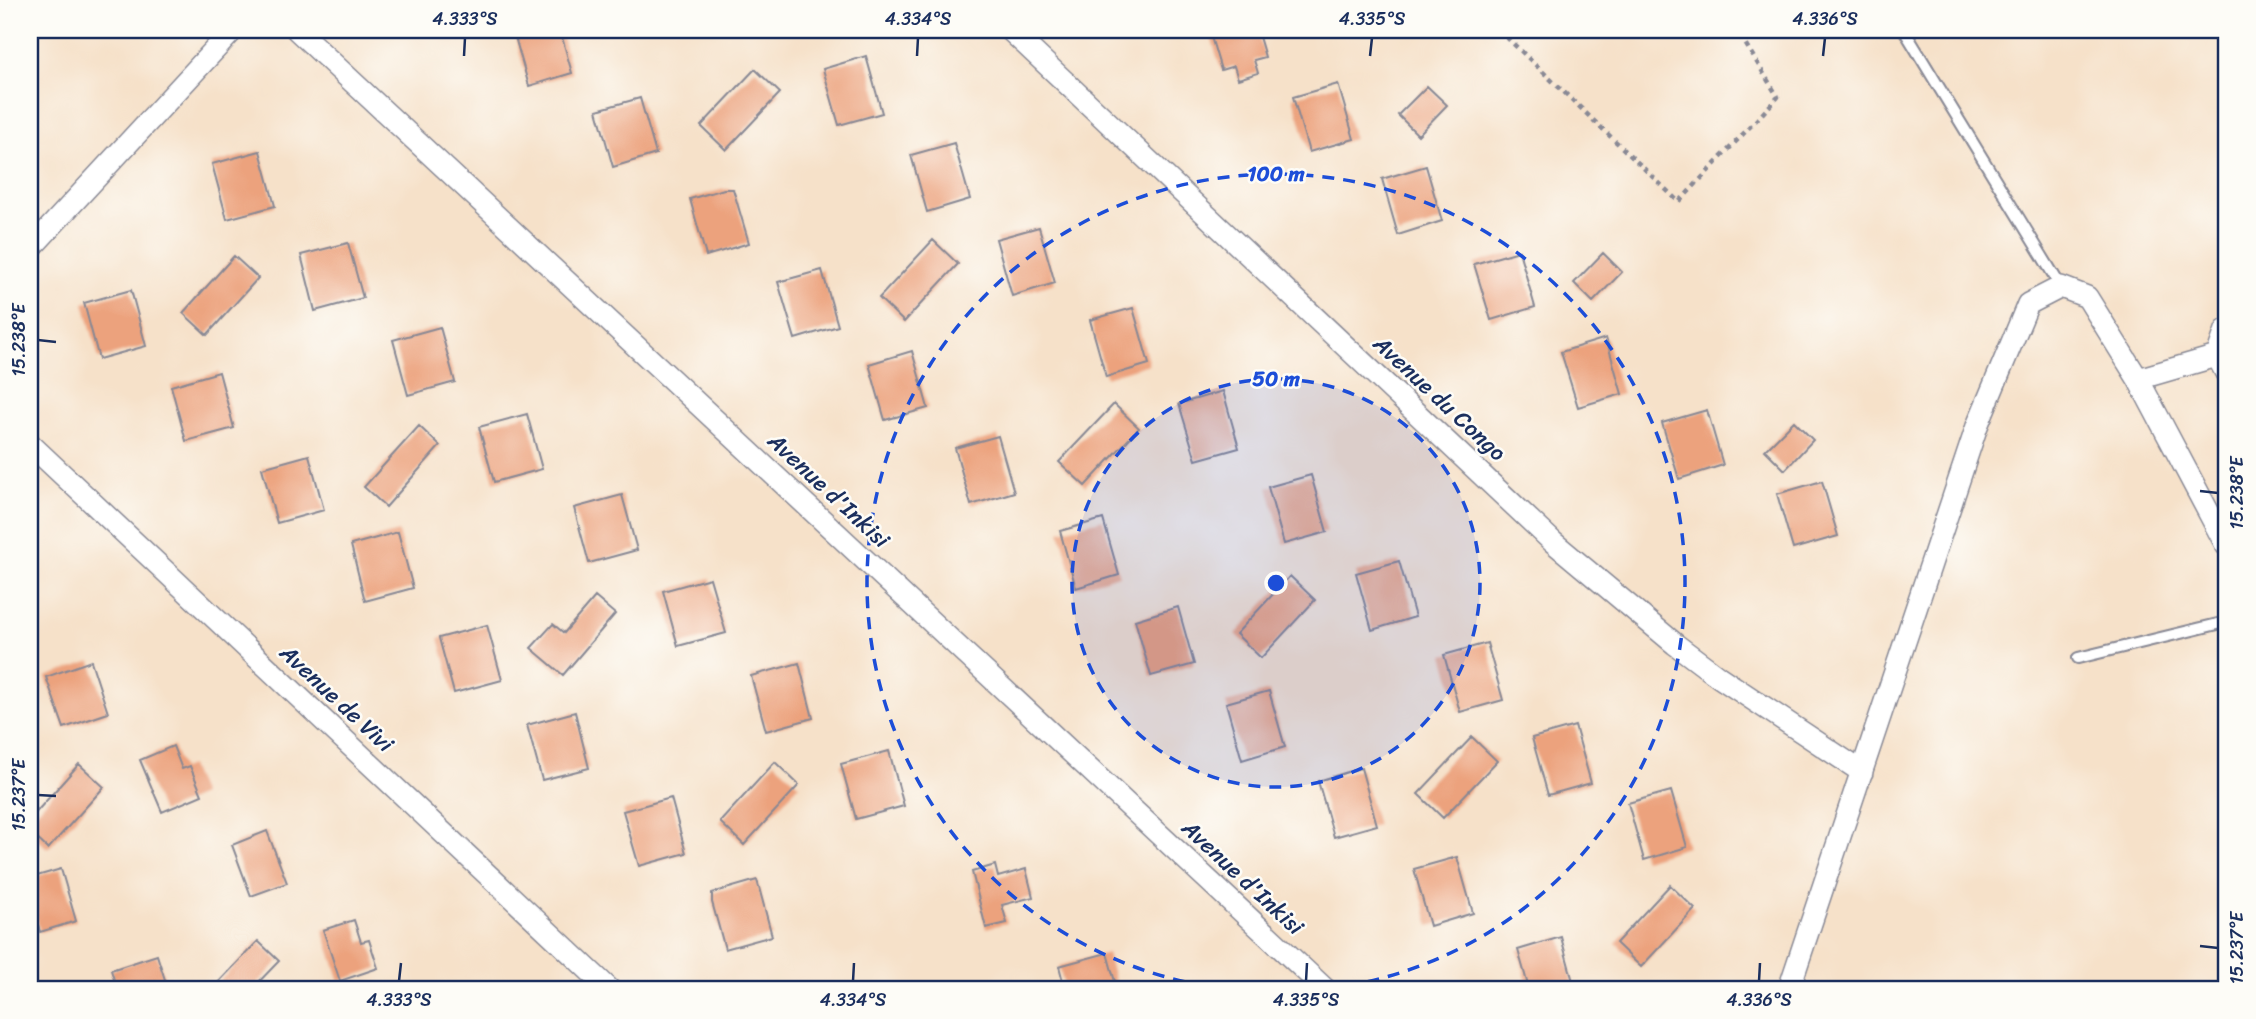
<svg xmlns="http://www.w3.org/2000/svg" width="2256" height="1019" font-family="Sriracha,sans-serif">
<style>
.building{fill:#eca27d}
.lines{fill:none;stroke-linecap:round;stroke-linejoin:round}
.service-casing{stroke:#888894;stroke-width:14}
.minor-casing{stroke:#888894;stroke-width:24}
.path{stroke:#888894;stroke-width:4.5;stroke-dasharray:5 5;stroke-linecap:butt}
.service{stroke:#fff;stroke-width:10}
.minor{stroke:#fff;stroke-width:21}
.ticks{fill:none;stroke:#1b2f5e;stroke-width:2.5}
.ring{fill:none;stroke:#1d4ed8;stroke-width:3.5;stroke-dasharray:12 9}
.labels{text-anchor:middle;stroke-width:5;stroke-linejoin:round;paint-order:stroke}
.street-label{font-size:23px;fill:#1b2f5e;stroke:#fdfcf7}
.centre{fill:#1d4ed8;stroke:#fdfcf7;stroke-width:3.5}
.ring-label{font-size:21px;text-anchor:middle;font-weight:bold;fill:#1d4ed8;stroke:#fdfcf7;stroke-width:5;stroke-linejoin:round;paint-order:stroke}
.neatline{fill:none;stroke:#1b2f5e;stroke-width:2.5}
.ticks-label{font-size:18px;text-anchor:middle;fill:#1b2f5e}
</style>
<rect width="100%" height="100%" fill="#fdfcf7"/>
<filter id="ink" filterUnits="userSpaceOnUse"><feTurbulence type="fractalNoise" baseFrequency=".0143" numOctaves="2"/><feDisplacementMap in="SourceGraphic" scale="14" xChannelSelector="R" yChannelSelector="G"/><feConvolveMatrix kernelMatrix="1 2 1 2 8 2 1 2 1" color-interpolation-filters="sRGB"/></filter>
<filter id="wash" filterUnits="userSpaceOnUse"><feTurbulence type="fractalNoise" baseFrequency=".00686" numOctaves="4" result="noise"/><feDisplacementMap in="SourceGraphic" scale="28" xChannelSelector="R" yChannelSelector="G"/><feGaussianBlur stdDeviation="1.57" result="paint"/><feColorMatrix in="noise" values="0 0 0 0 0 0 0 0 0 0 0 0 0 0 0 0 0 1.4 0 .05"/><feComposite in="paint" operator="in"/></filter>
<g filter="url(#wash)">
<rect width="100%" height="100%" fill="#f6e1c9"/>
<g id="blocks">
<path class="building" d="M 513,30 L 560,30 L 572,73 L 529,86 Z
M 1209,30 L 1257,30 L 1265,57 L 1254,60 L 1258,73 L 1238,79 L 1234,66 L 1221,70 Z
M 866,56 L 882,113 L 839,125 L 823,69 Z
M 755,69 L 780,93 L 726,150 L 701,126 Z
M 1338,84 L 1354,139 L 1309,152 L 1293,97 Z
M 1427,86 L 1447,105 L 1418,135 L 1398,115 Z
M 640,98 L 656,154 L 613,167 L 597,110 Z
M 954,143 L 970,199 L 927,212 L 911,155 Z
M 260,151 L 275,206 L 227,219 L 212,164 Z
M 1426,166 L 1442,221 L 1398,235 L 1382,179 Z
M 724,189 L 733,189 L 749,243 L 706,256 L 690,199 Z
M 1039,227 L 1055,283 L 1012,296 L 996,239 Z
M 933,240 L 958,264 L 904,322 L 879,298 Z
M 348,243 L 363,298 L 315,311 L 301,255 Z
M 1519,251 L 1535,307 L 1491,320 L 1474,264 Z
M 1603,253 L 1622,272 L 1593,302 L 1574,283 Z
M 234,256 L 258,278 L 207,335 L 183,313 Z
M 822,270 L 838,326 L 795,339 L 778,282 Z
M 131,290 L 146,346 L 99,359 L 84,303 Z
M 1133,308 L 1149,364 L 1106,377 L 1090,320 Z
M 440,327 L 455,382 L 408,395 L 393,340 Z
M 1606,338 L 1622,394 L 1578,407 L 1561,352 Z
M 912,351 L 928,408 L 885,420 L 869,364 Z
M 219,372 L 234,428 L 186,441 L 171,386 Z
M 1223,391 L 1239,448 L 1196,460 L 1179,404 Z
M 1114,404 L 1139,428 L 1085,486 L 1059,462 Z
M 1707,410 L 1723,465 L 1679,479 L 1662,423 Z
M 527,414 L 542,469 L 494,482 L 479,427 Z
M 1794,421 L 1813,440 L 1785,470 L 1765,450 Z
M 419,426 L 440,446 L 386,507 L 364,487 Z
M 998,436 L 1014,492 L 971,505 L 955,448 Z
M 309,455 L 324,510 L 277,523 L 262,468 Z
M 1311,475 L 1327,532 L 1284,544 L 1268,487 Z
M 1822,481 L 1838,536 L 1793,549 L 1777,494 Z
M 622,495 L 637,550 L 589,563 L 574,508 Z
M 1103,519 L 1119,575 L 1076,588 L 1060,531 Z
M 398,532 L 413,588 L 365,601 L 351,545 Z
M 1399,561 L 1415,617 L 1372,630 L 1356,573 Z
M 1290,576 L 1315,600 L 1261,658 L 1236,634 Z
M 710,578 L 726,633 L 678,646 L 663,591 Z
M 595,597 L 615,614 L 563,675 L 531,648 L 553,624 L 564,633 Z
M 1178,607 L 1194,664 L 1151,676 L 1135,620 Z
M 487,625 L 502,680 L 454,693 L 439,638 Z
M 1487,643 L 1503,700 L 1460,712 L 1444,655 Z
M 91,661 L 108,713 L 64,728 L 46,677 Z
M 799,663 L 813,718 L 766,731 L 751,676 Z
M 1269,691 L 1285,747 L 1242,760 L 1226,703 Z
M 575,712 L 589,768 L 542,780 L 527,725 Z
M 1575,726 L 1591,783 L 1548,795 L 1532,738 Z
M 1472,737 L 1497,761 L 1443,818 L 1418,794 Z
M 173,746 L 182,769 L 190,766 L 202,795 L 162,812 L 140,760 Z
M 889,751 L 904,806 L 856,819 L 841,764 Z
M 775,762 L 799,785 L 744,845 L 720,822 Z
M 79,764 L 104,787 L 48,849 L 30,832 L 30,819 Z
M 1361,768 L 1377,825 L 1334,837 L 1318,781 Z
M 1671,791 L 1687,847 L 1644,860 L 1628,803 Z
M 671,798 L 686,853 L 639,866 L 623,811 Z
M 267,831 L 287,883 L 251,896 L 232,845 Z
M 1457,857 L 1473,913 L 1430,926 L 1414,869 Z
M 995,865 L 998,877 L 1026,869 L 1033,897 L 1002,905 L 1007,923 L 986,928 L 972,872 Z
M 61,869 L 76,921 L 40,932 L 30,894 L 30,878 Z
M 757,880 L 772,936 L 725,949 L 712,902 L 712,893 Z
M 1670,885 L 1695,909 L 1641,967 L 1616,943 Z
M 354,920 L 361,942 L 369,940 L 378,968 L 340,981 L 323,930 Z
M 1561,937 L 1575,989 L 1529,989 L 1518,950 Z
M 258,941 L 279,961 L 252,989 L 212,989 Z
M 1107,953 L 1117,989 L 1065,989 L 1059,966 Z
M 157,955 L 168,989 L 117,989 L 111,970 Z"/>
</g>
</g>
<g filter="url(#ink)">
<use href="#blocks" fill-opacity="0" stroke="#888894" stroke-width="2"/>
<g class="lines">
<g class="service-casing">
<path id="service" d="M 1904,30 L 2061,287
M 2078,658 L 2226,622"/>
</g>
<g class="minor-casing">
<path id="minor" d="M 297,30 L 1325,989
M 1010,30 L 1553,542 L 1675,644 L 1719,677 L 1862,772
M 30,249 L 233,30
M 2217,356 L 2226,330
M 2138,379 L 2217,356 L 2226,373
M 30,444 L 609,989
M 1789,989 L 1977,426 L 2028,304 L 2061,287 L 2087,297 L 2138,379 L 2226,545"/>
</g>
<path class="path" d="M 1499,30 L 1679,202 L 1778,97 L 1737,30"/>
<use href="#service" class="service"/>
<use href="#minor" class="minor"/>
</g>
</g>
<path class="ticks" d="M 464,56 L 465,38M 917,56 L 918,38M 1370,56 L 1372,38M 1823,56 L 1825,38M 38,340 L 56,342M 2200,491 L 2218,493M 38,795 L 56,796M 2200,946 L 2218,948M 399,981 L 401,963M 853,981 L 854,963M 1306,981 L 1307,963M 1759,981 L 1760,963"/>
<circle cx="1276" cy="583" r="204" fill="#1d4ed8" fill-opacity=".12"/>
<g class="ring">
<circle cx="1276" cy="583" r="204"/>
<path d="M1226 989A409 409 0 1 1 1326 989"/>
</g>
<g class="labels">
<g class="street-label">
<text transform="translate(1440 398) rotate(43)" y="8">Avenue du Congo</text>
<text transform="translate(829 490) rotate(43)" y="8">Avenue d'Inkisi</text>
<text transform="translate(337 698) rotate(43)" y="8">Avenue de Vivi</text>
<text transform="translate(1243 877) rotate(43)" y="8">Avenue d'Inkisi</text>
</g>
</g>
<circle cx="1276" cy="583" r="10" class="centre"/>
<g class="ring-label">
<text x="1276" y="181">100 m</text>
<text x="1276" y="386">50 m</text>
</g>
<rect width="2256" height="1019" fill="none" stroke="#fdfcf7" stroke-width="77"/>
<rect x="38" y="38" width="2180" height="943" class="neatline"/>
<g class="ticks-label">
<text x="465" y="25">4.333°S</text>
<text x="918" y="25">4.334°S</text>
<text x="1372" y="25">4.335°S</text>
<text x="1825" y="25">4.336°S</text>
<text transform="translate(19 340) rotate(-90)" y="6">15.238°E</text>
<text transform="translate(2237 493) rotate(-90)" y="6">15.238°E</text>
<text transform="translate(19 795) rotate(-90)" y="6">15.237°E</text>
<text transform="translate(2237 948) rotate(-90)" y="6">15.237°E</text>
<text x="399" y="1006">4.333°S</text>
<text x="853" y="1006">4.334°S</text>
<text x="1306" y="1006">4.335°S</text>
<text x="1759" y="1006">4.336°S</text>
</g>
</svg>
